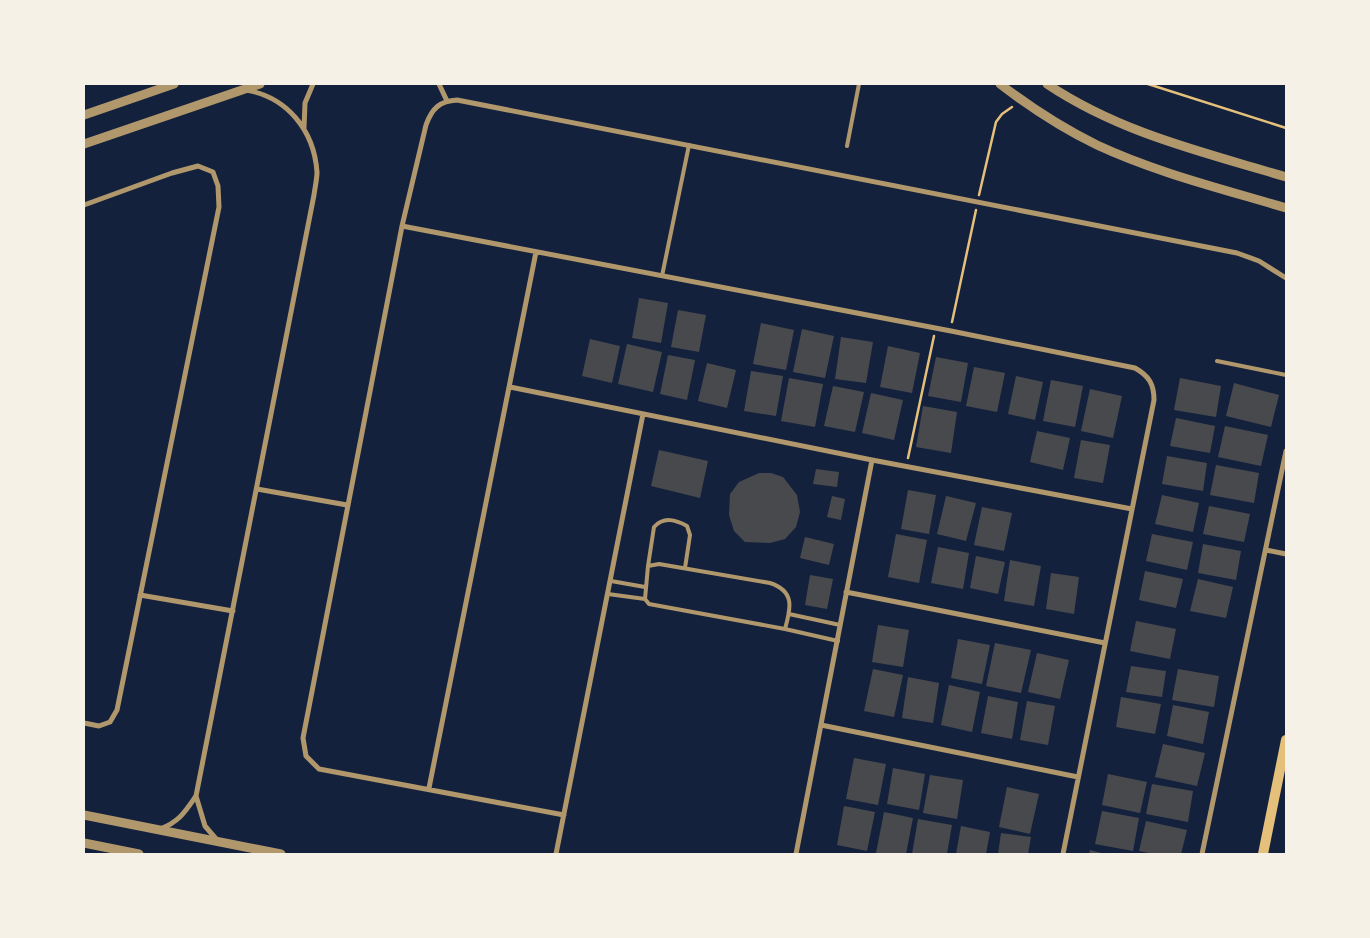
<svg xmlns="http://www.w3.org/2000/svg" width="1370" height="938" font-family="Roboto,sans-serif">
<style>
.building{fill:#48494c}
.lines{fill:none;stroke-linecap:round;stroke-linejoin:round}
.path{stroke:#e5c07b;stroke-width:2.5}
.service{stroke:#b1986c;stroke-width:4}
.minor{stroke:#b1986c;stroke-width:5}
.tertiary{stroke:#b1986c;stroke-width:9}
.secondary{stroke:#e5c07b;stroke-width:10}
</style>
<rect width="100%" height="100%" fill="#14213d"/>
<path class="building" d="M 639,298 L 668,303 L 661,343 L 632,338 Z
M 678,310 L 706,315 L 699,352 L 671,347 Z
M 761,323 L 794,330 L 786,370 L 753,364 Z
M 802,329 L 834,336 L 825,378 L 793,372 Z
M 841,337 L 873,342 L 866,383 L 835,379 Z
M 590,339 L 620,346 L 612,383 L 582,376 Z
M 627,344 L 662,352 L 653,392 L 618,384 Z
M 888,346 L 920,353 L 912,393 L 880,387 Z
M 668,355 L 695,360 L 687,400 L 660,394 Z
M 936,357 L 968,363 L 961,402 L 928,396 Z
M 707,363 L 736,370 L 727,408 L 698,401 Z
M 974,367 L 1005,373 L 997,412 L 966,406 Z
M 751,371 L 783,376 L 776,416 L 744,411 Z
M 1016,376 L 1043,382 L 1035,420 L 1008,414 Z
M 789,378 L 823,384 L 815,427 L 781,421 Z
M 1180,378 L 1221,386 L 1216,417 L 1174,410 Z
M 1051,380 L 1083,386 L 1075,427 L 1043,421 Z
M 1234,383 L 1279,395 L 1271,427 L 1226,416 Z
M 833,386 L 864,392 L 855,432 L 824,426 Z
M 1090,389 L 1122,396 L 1113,438 L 1081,431 Z
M 871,393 L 903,400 L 894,440 L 862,433 Z
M 923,406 L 957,412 L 951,453 L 916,447 Z
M 1176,418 L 1215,426 L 1210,453 L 1170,446 Z
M 1225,426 L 1268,435 L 1261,466 L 1218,457 Z
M 1037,431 L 1070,438 L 1063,470 L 1030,462 Z
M 1081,440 L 1110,445 L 1103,483 L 1074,478 Z
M 659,450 L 708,461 L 700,498 L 651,486 Z
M 1167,456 L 1207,463 L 1203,491 L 1162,484 Z
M 1216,465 L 1259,473 L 1254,503 L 1210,495 Z
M 816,469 L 839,472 L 837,487 L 813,484 Z
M 759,473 L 771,473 L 783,477 L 797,495 L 800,512 L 796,527 L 785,539 L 770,543 L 745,542 L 734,531 L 729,515 L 730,494 L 739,482 Z
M 908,490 L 936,495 L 929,534 L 901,529 Z
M 1162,495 L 1199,503 L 1193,532 L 1155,524 Z
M 832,496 L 845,499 L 841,520 L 827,517 Z
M 946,496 L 976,503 L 966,541 L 937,534 Z
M 1209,506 L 1250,514 L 1244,542 L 1203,534 Z
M 982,507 L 1012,513 L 1004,551 L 974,545 Z
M 896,534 L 927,540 L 919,583 L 888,577 Z
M 1152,534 L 1193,542 L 1187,570 L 1146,561 Z
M 805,537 L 834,544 L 829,565 L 800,558 Z
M 1203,544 L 1241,551 L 1236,580 L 1198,573 Z
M 938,547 L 969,553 L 963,589 L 931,583 Z
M 976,556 L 1005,562 L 998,594 L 970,588 Z
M 1010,560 L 1041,566 L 1034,606 L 1004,601 Z
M 1145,571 L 1183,579 L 1176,608 L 1139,600 Z
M 1051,573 L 1079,577 L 1074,614 L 1046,609 Z
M 810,575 L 833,579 L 827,609 L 805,605 Z
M 1198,579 L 1233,587 L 1226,618 L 1190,611 Z
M 1136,621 L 1176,629 L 1170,659 L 1130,651 Z
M 878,625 L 909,630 L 903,667 L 872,662 Z
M 958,639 L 990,645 L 982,684 L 951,678 Z
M 995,643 L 1031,650 L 1021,693 L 986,686 Z
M 1037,653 L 1069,660 L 1060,699 L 1028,692 Z
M 1131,666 L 1166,671 L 1162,697 L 1126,692 Z
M 873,669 L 903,675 L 894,717 L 864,711 Z
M 1178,669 L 1219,676 L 1214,707 L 1172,700 Z
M 908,677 L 939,683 L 933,723 L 902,718 Z
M 949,685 L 980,692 L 972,732 L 941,725 Z
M 988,696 L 1018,702 L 1012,739 L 981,733 Z
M 1121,697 L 1161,704 L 1155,734 L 1116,727 Z
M 1027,701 L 1055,706 L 1048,745 L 1020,740 Z
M 1173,705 L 1209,712 L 1203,744 L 1167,736 Z
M 1163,744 L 1205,753 L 1197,786 L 1155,777 Z
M 854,758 L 886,764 L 878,805 L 846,799 Z
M 893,768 L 925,774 L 919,810 L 887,804 Z
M 1108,774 L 1147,782 L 1140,813 L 1102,805 Z
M 930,775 L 963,780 L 957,819 L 923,813 Z
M 1152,784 L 1193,791 L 1188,822 L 1146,814 Z
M 1007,787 L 1039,794 L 1030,834 L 999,827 Z
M 844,806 L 875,812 L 867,851 L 837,845 Z
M 1102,811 L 1139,818 L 1133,851 L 1095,844 Z
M 884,812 L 913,818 L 906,854 L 876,853 Z
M 918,819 L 952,825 L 947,854 L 912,854 Z
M 1146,821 L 1187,830 L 1181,854 L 1154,854 L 1139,851 Z
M 961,826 L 990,832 L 986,854 L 956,854 Z
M 1001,833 L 1031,837 L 1028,854 L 998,854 Z
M 1090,850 L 1105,854 L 1089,854 Z"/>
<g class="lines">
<path class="path" d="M 1148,84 L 1286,128
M 979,195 L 996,122 L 1002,114 L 1012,107
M 952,322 L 976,210
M 908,458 L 934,336"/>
<path class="service" d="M 847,146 L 859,84
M 662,276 L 689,145
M 1217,361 L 1286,375
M 648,566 L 654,527 C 664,516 676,520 687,526 L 690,535 L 685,568
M 611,581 L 645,587
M 608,594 L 645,599 L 649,604 L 785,629 L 838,641
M 645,599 L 648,566 L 659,564 L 770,583 C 795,591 791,608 785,629
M 789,614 L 840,625"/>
<path class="minor" d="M 439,84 L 447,101
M 304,128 L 305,103 L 313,84
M 84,205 L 172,173 L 198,166 L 213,172 L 218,186 L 219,207 L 117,710 L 110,722 L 99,726 L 84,723
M 402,226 L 951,331 L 1135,368 C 1149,376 1154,384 1154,400 L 1063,854
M 510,387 L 872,460 L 1132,509
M 257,489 L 347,505
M 1266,550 L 1286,554
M 846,592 L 1105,643
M 140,595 L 233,611
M 821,725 L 1078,777
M 429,788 L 536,252
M 196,796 L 205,826 L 217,840
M 564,815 L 319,769 L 306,756 L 303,738 L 402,226 L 426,125 C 432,108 440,101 457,100 L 1237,253 L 1259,261 L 1286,278
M 160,829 C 179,822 185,812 196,796 L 314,195 C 315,187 317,179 317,172 C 314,130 287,97 246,90
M 556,854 L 643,414
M 796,854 L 872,460
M 1202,854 L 1286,451"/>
<path class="tertiary" d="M 1000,84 C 1030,107 1062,128 1097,145 C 1157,173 1223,189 1286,208
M 1047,84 C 1120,133 1203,152 1286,177
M 84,115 L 174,84
M 84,144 L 260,84
M 84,815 L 281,854
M 84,843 L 139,854"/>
<path class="secondary" d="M 1263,854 L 1286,740"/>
</g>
<rect width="1370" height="938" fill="none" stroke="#f6f1e7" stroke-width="170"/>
</svg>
